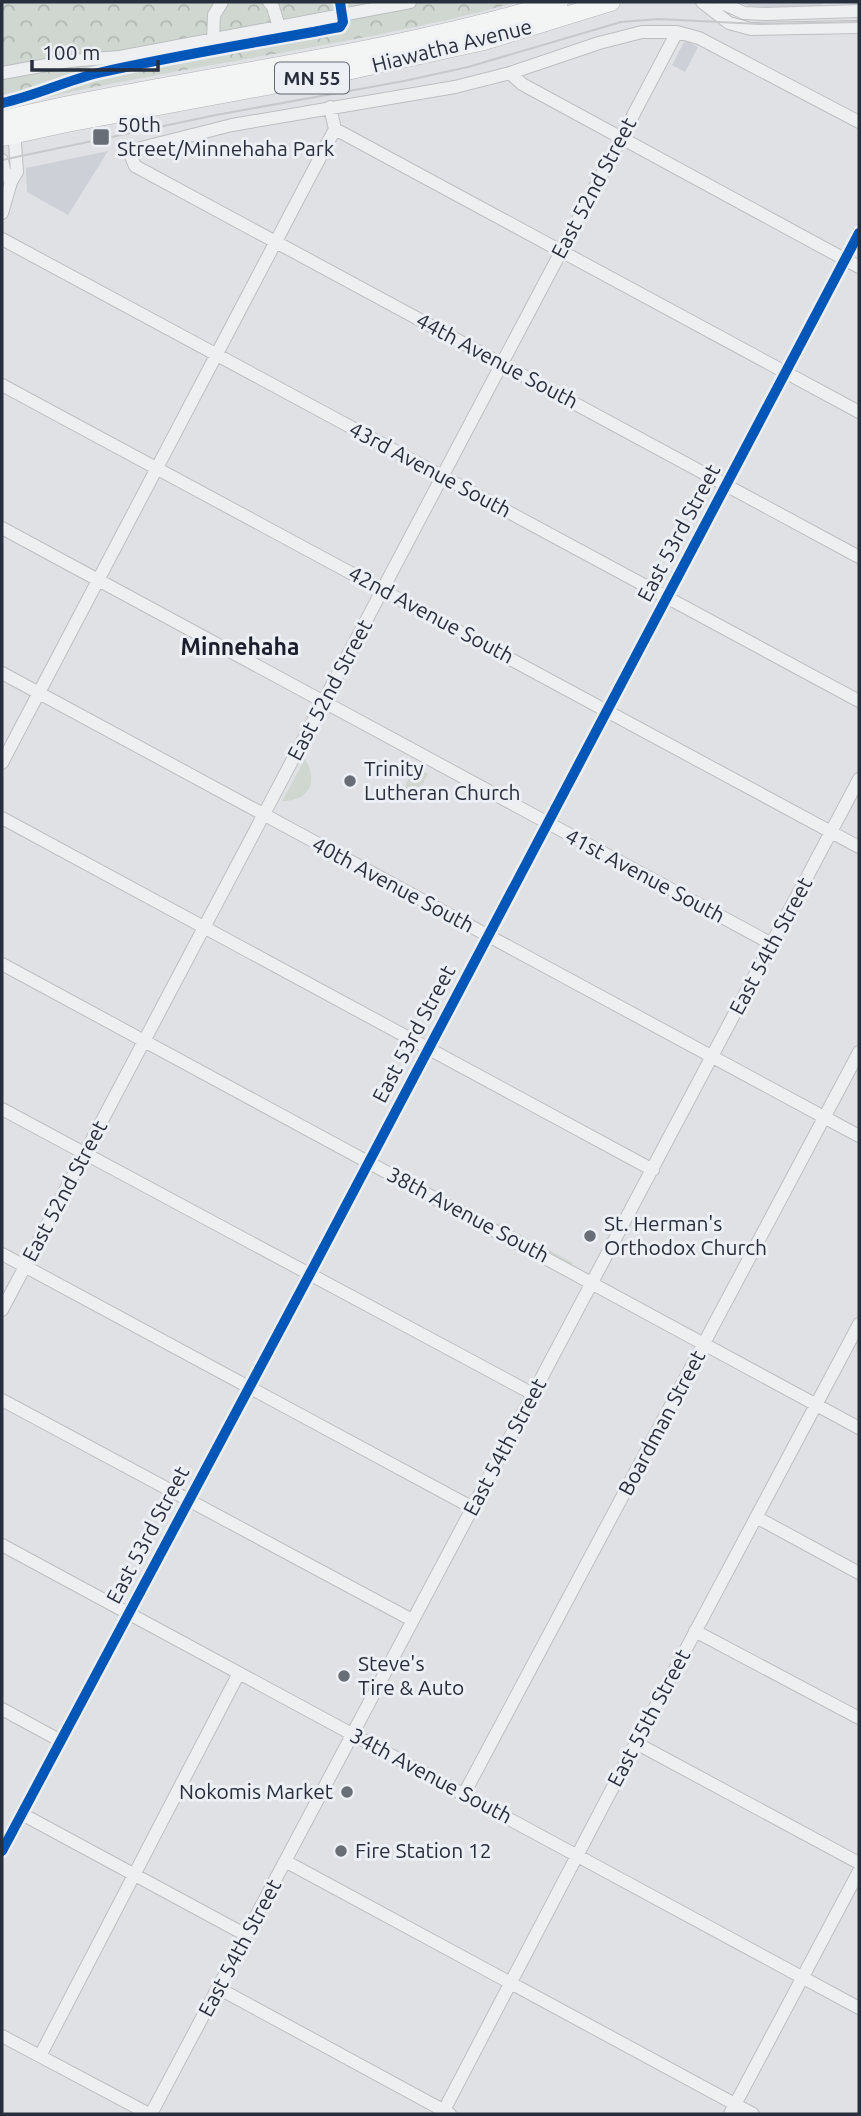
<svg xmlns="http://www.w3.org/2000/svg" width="861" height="2116" font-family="Ubuntu,sans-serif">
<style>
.built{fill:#cdd0d7}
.grass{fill:#cfd7d0}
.park{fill:url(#park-crowns)}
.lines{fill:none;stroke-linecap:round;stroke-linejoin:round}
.minor-casing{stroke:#bdbfc2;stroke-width:14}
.highway-casing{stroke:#b2b4b8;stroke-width:19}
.minor{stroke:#eeeff0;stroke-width:12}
.highway{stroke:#f3f4f4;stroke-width:18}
.tram{stroke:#c7c8cb;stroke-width:2}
.cycleway-casing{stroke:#eceff4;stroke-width:15}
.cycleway{stroke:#0057b8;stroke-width:10}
.poi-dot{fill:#686d76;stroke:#eceff4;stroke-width:2.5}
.labels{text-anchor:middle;stroke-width:6;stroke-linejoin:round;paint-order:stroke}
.shield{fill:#eceff4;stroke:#636872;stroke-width:2}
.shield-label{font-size:19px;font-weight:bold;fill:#282e3b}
.street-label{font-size:21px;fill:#282e3b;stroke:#eceff4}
.poi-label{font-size:21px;fill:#282e3b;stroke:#eceff4;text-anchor:start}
.neighbourhood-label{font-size:23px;font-weight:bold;fill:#1a1f2b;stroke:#eceff4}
</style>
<defs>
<pattern id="park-crowns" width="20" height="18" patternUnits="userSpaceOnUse" patternTransform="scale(1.75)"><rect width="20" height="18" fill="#cfd7d0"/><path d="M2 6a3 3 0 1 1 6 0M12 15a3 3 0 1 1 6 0" fill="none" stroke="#b2b9b4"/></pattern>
</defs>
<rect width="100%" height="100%" fill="#dfe1e4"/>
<path class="built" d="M 737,2 L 823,2 L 821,6 L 777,8 L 750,6 Z
M 685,40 L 698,47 L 685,72 L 672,65 Z
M 108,151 L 68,215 L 27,192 L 26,168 Z"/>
<path class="grass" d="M 305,759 C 319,782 309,801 282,801 Z
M 499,1223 L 573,1263 L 572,1265 L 498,1225 Z"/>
<path class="park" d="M 2,2 L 517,2 C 387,38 253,56 121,82 C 81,89 42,99 2,107 Z
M 414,766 L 428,774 L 416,796 L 404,789 Z"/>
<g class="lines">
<g class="minor-casing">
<path id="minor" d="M 269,2 L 273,7 L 279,27
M 702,2 L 729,23 L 751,29 L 859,27
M 720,2 L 744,13 L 765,14 L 859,11
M 213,40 L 214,15 L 222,2
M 2,73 L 69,61 L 120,57 L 410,2
M 510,73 L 522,84 L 859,267
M 859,122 L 699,38 L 677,32 L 642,32 L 599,43 L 510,73 L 455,87 L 232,125 L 141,148 L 134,151 L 131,156 L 135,166 L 859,557
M 335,129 L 859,412
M 2,160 L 4,170 L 11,182
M 2,213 L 11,182 L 17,172 L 15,143 L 8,135 L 7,130
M 2,239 L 859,701
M 2,385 L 859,847
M 2,528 L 772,944
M 2,673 L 859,1136
M 2,763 L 335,129 L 330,107
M 2,818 L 653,1170
M 2,964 L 859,1428
M 2,1109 L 533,1394
M 2,1254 L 473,1508
M 2,1310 L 677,32
M 2,1400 L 412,1620
M 756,1517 L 859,1573
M 2,1545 L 859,2008
M 695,1631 L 859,1718
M 2,1709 L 61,1741
M 636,1743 L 859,1863
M 464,1794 L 859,1052
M 22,1814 L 246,1935
M 2,1851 L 313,1268 L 859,233
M 285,1861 L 753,2114
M 218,1988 L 450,2114
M 2,2036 L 149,2114
M 40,2056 L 239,1673
M 151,2114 L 859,779
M 442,2114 L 636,1743 L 859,1324
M 730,2114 L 859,1871"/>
</g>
<g class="highway-casing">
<path id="highway" d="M 2,120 C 187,76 377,58 559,2
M 2,137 L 67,123 L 342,72 L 484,41 L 611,2"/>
</g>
<use href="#minor" class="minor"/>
<use href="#highway" class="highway"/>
<path class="tram" d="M 2,160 L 216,115 L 404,81 L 468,67 L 621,22 L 658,19 L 759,24 L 859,22"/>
<g class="cycleway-casing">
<path id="cycleway" d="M 2,103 C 35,96 65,81 98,73 C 178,55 259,42 340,27 L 343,22 L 340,2
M 2,1851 L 313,1268 L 859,233"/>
</g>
<use href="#cycleway" class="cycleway"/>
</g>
<g class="poi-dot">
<rect x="92" y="128" width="18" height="18" rx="3.5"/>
<circle cx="350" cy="781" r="7"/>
<circle cx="590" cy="1236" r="7"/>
<circle cx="344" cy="1676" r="7"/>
<circle cx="347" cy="1792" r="7"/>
<circle cx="341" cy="1851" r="7"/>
</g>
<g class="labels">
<rect class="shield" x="275" y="62.5" width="74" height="31" rx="5"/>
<g class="shield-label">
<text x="312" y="85">MN 55</text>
</g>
<g class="street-label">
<text transform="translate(452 46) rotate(-14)" y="7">Hiawatha Avenue</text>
<text transform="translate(594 188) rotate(-62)" y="7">East 52nd Street</text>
<text transform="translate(497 361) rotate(28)" y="7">44th Avenue South</text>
<text transform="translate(430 470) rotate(28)" y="7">43rd Avenue South</text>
<text transform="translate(679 533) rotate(-62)" y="7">East 53rd Street</text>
<text transform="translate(431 615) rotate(28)" y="7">42nd Avenue South</text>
<text transform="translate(330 690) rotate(-62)" y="7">East 52nd Street</text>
<text transform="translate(645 876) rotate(28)" y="7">41st Avenue South</text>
<text transform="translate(393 885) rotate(28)" y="7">40th Avenue South</text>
<text transform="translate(771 946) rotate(-62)" y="7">East 54th Street</text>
<text transform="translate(414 1034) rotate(-62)" y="7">East 53rd Street</text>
<text transform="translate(65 1191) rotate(-62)" y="7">East 52nd Street</text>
<text transform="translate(468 1215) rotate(28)" y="7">38th Avenue South</text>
<text transform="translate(662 1423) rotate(-62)" y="7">Boardman Street</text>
<text transform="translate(505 1447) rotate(-62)" y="7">East 54th Street</text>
<text transform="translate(148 1535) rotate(-62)" y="7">East 53rd Street</text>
<text transform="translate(649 1718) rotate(-62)" y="7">East 55th Street</text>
<text transform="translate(431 1776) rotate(28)" y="7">34th Avenue South</text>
<text transform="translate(240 1948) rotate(-62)" y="7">East 54th Street</text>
</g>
<g class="poi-label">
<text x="117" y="132">50th<tspan x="117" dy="24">Street/Minnehaha Park</tspan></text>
<text x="364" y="776">Trinity<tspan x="364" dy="24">Lutheran Church</tspan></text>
<text x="604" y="1231">St. Herman's<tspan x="604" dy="24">Orthodox Church</tspan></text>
<text x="358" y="1671">Steve's<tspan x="358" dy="24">Tire &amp; Auto</tspan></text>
<text x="333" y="1799" text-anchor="end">Nokomis Market</text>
<text x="355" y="1858">Fire Station 12</text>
</g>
<g class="neighbourhood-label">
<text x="240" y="655">Minnehaha</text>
</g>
</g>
<rect width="861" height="2116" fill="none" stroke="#282e3b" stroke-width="7"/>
<path d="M32 60v10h126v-10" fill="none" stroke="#282e3b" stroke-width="3.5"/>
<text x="42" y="60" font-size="21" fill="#282e3b" stroke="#eceff4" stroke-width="5" paint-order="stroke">100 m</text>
</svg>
